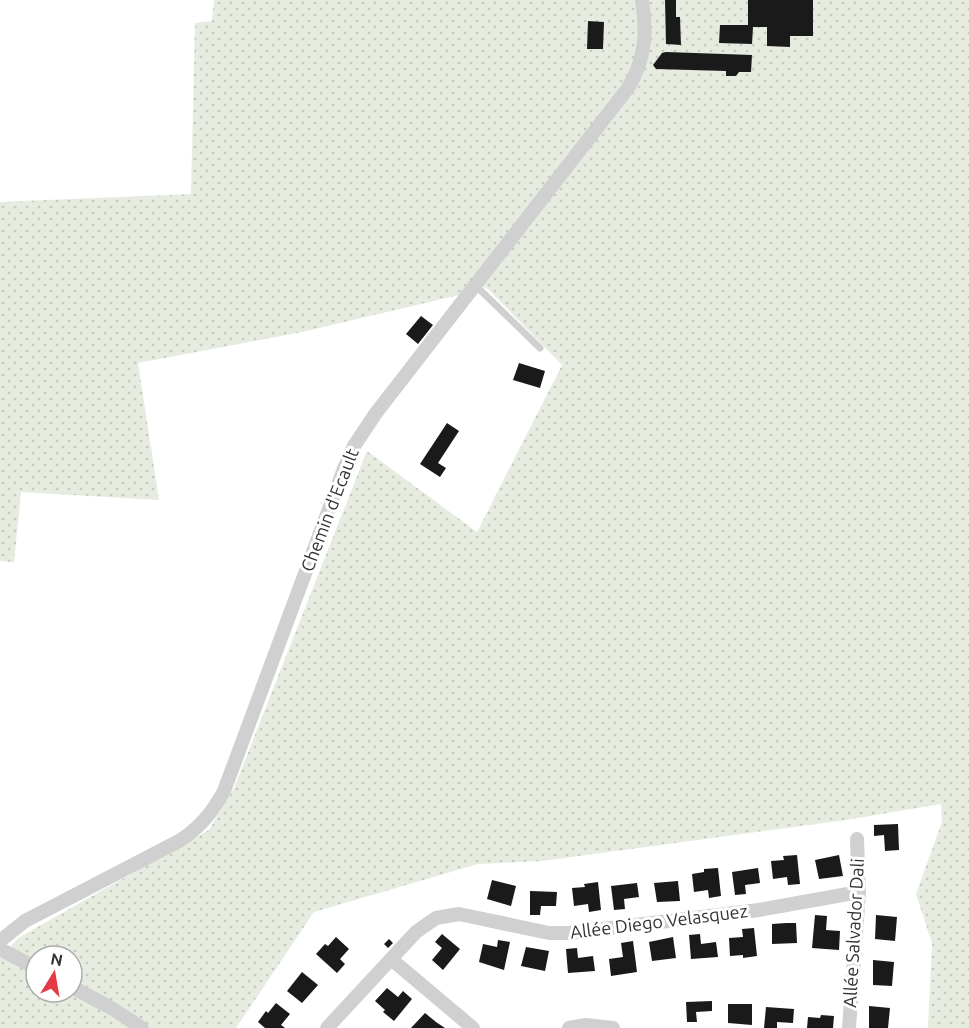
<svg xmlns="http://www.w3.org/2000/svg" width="969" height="1028" font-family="Ubuntu,sans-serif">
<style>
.grass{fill:url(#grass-dots);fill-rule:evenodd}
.building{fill:#1a1a1a}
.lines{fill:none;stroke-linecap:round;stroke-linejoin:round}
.service{stroke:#d0d0d0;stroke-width:7}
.minor{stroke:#d0d0d0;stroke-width:14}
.labels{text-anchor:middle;stroke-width:6;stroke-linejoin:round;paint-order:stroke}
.street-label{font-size:18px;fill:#333;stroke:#fff}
</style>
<defs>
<pattern id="grass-dots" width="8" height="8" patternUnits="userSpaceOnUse" patternTransform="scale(1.5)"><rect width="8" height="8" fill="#e6ecdf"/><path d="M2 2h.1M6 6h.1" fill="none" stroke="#c6cbc0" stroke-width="1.8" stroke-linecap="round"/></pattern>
</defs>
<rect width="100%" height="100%" fill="#fff"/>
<path class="grass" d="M 214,0 L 969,0 L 969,1028 L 928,1028 L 932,943 L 916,894 L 942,822 L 941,804 L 846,820 L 542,861 L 478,864 L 314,912 L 236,1028 L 0,1028 L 0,958 L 18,938 L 209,830 L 234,788 L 367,451 L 477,532 L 562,365 L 489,290 L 473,281 L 459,295 L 302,332 L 138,363 L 159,500 L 21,492 L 14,562 L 0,561 L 0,202 L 191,194 L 195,23 L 212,21 ZM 36,956 L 72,956 L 72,992 L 36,992 Z"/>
<path class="building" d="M 665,0 L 676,0 L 676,17 L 680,17 L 681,45 L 666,44 Z
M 748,0 L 813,0 L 813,36 L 790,36 L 790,47 L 767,46 L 767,27 L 753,27 L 752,44 L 719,43 L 720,25 L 748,25 Z
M 588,21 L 604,22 L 603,49 L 587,49 Z
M 666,52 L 752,55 L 751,72 L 739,72 L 736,76 L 726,76 L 726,71 L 656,69 L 653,65 L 662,53 Z
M 421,316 L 433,325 L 418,344 L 406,334 Z
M 519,363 L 545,371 L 540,388 L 513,380 Z
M 447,423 L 459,431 L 438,463 L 446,468 L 440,477 L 420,464 Z
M 898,824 L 899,850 L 885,851 L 884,835 L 874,836 L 874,825 Z
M 797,855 L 800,884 L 788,885 L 787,877 L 773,879 L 771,861 L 784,860 L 783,856 Z
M 839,855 L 843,876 L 819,879 L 815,860 Z
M 718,868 L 721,896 L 709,898 L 708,890 L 694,892 L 692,874 L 704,872 L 704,869 Z
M 758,868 L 760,883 L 745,885 L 746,894 L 735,895 L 732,872 Z
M 492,880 L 516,886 L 511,906 L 487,899 Z
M 678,881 L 680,901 L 657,902 L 654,883 Z
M 598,882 L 601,910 L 589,912 L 588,904 L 574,906 L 572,888 L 585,887 L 584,884 Z
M 637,883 L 639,897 L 624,899 L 625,909 L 614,910 L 611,886 Z
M 530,891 L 557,892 L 556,906 L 541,906 L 540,915 L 530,915 Z
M 815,915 L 827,916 L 826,930 L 840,931 L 839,950 L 812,948 Z
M 876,915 L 897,917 L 895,941 L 875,939 Z
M 786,923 L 796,923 L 797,943 L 772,944 L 772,924 Z
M 754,928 L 757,956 L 743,958 L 743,955 L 730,956 L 729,938 L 743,937 L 742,929 Z
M 442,934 L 460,949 L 443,970 L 432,960 L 442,948 L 435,942 Z
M 700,934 L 701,944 L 716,942 L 718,957 L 691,959 L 689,935 Z
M 336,937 L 349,949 L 340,959 L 345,964 L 337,973 L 316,954 L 325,944 L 328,946 Z
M 673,937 L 676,958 L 652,961 L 649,942 Z
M 389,939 L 393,943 L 388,948 L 384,944 Z
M 498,940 L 510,942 L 504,970 L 479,962 L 483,944 L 497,947 Z
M 633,941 L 637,972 L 611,976 L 609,959 L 623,957 L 621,943 Z
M 526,947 L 549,951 L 545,971 L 521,966 Z
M 577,948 L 578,958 L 593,956 L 595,971 L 568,973 L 566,949 Z
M 873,960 L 894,962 L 892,986 L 873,985 Z
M 302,972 L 318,985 L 302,1003 L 287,991 Z
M 387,988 L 398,997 L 403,991 L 412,999 L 394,1021 L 383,1012 L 385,1010 L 375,1001 Z
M 712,1001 L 712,1011 L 696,1012 L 697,1022 L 687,1022 L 686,1002 Z
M 276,1003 L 290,1014 L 281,1025 L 285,1028 L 265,1028 L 258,1022 L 266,1011 L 268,1013 Z
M 728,1004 L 752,1004 L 752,1025 L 728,1023 Z
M 869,1006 L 890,1008 L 888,1028 L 869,1028 Z
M 766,1007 L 794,1009 L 793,1023 L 777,1022 L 777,1028 L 764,1028 Z
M 425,1013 L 436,1022 L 445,1028 L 411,1028 Z
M 821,1015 L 834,1016 L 833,1028 L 807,1028 L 808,1017 L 820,1018 Z"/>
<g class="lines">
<path class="service" d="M 476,286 L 540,348"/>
<path class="minor" d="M 0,941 L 25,921 L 179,841 C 200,828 213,812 224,791 L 345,466 L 354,446 L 376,413 L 628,88 C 646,58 647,33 642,0
M 0,949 L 36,968
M 391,959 L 473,1028
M 72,987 L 113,1009 L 142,1028
M 327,1028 L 416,932 L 436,918 L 459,914 L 549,933 L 569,933 L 759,910 L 859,892
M 569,1028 L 586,1025 L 613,1028
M 849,1028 L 859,892 L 857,839"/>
</g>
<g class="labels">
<g class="street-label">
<text transform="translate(330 510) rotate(-69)" y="6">Chemin d'Ecault</text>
<text transform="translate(659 922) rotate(-7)" y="6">Allée Diego Velasquez</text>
<text transform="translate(854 933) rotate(-87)" y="6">Allée Salvador Dali</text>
</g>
</g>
<g transform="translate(54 974) rotate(11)"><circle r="28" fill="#ffffff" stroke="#adadad" stroke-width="1.5"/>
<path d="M0-4.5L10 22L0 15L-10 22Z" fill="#e63946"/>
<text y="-9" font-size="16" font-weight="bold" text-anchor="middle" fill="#333333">N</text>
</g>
</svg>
